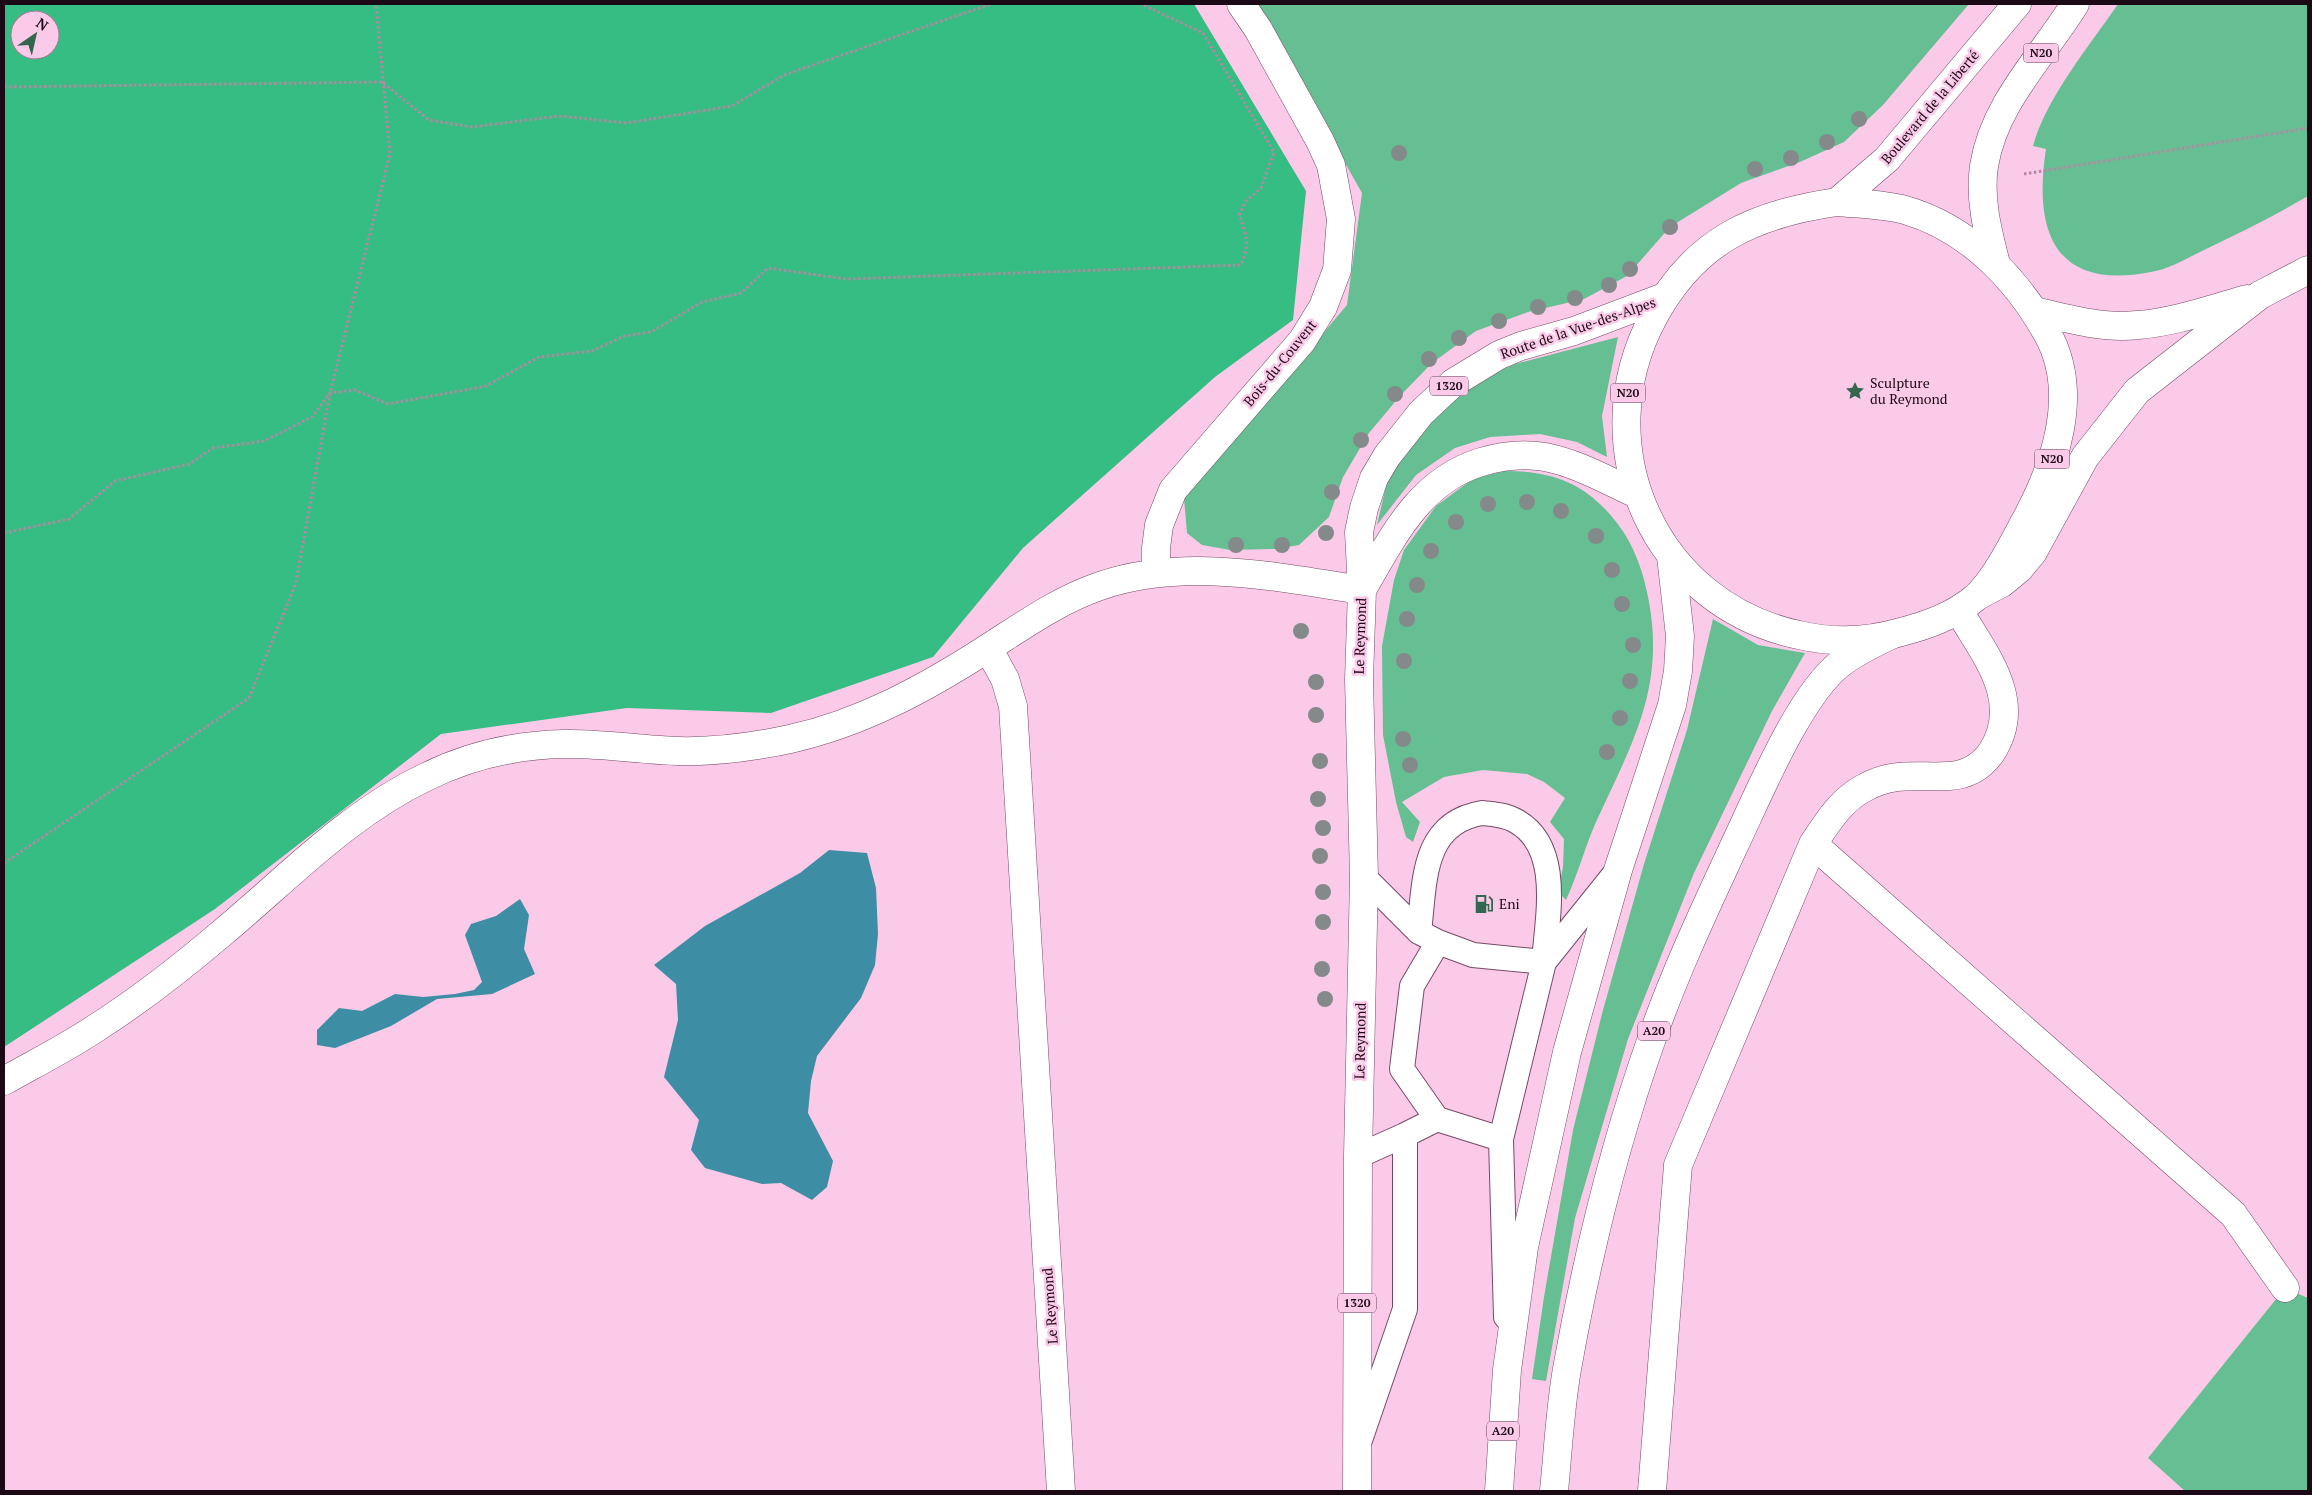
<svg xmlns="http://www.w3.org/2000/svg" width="2312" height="1495" font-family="'PT Serif',serif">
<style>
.green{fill:#65bf93}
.forest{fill:#36bd84;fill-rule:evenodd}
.water{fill:#3d8da5}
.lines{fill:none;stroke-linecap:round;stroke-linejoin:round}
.service-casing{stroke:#754a66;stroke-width:26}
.minor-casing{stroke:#754a66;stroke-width:29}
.secondary-casing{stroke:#754a66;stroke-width:29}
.primary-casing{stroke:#754a66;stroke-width:29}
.trunk-casing{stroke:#754a66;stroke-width:29}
.path{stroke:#b18aa2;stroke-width:3;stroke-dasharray:2.5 2.5;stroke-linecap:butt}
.service{stroke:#fff;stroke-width:24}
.minor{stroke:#fff;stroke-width:28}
.secondary{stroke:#fff;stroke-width:28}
.primary{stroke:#fff;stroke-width:28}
.trunk{stroke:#fff;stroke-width:28}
.tree{fill:#848a8a}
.labels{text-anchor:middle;stroke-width:5;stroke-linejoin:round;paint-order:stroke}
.shield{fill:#fccae9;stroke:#5e4455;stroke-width:1}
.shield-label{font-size:12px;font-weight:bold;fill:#1b0a15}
.street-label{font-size:14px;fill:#1b0a15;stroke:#fccae9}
.poi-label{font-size:14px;fill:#1b0a15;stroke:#fccae9;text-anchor:start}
</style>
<rect width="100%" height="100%" fill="#fccae9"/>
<path class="green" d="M 1248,4 L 1969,4 L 1883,105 L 1844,142 L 1800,162 L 1741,183 L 1670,227 L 1627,276 L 1584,299 L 1528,312 L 1476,331 L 1432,363 L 1400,396 L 1369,433 L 1343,477 L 1329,517 L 1299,545 L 1275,549 L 1230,550 L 1202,545 L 1187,533 L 1184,498 L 1347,305 L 1362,193 L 1327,131 Z
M 2118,4 L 2308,4 L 2308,196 C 2274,216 2239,233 2204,250 C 2187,258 2170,269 2151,272 C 2055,291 2033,232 2046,149 L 2033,146 C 2046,98 2090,45 2118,4 Z
M 1618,337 L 1602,416 L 1607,457 L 1577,442 L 1540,434 L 1490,437 L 1455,448 L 1416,475 L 1377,525 L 1388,477 L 1414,442 L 1435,417 L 1471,384 L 1515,364 Z
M 1506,471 C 1554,471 1587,484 1617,523 C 1635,546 1644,574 1649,602 C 1665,689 1631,746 1596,822 C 1585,847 1578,874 1566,900 L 1558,892 L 1563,867 L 1564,839 L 1550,822 L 1565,798 L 1544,782 L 1527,774 L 1483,770 L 1444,777 L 1402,802 L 1420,822 L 1413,842 L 1406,837 L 1396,802 L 1383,735 L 1382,646 L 1394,580 L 1404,550 L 1436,506 L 1474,478 Z
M 1713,619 L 1758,645 L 1805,653 L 1772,711 L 1694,873 L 1628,1039 L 1575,1218 L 1546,1381 L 1532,1379 L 1544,1297 L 1573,1130 L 1603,1010 L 1644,864 L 1687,730 Z
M 2285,1288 L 2308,1298 L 2308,1491 L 2185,1491 L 2148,1458 Z"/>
<path class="forest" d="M 4,4 L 1194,4 L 1306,191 L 1293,320 L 1215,377 L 1023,548 L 933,657 L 771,713 L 627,708 L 441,734 L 215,909 L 4,1047 ZM 20,20 L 50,20 L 50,50 L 20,50 Z"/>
<path class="water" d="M 829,850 L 867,853 L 876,888 L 878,934 L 875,965 L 861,998 L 817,1056 L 811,1081 L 808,1113 L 833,1161 L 827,1187 L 812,1200 L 781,1183 L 762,1184 L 705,1168 L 691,1150 L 699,1120 L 664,1077 L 678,1020 L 676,984 L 654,965 L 705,926 L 800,873 Z
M 520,899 L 529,915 L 524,949 L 535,974 L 492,994 L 437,999 L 391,1026 L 335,1048 L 317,1045 L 317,1030 L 339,1008 L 362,1011 L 395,994 L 423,997 L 455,994 L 474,990 L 482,982 L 465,935 L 471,924 L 496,916 Z"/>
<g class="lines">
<g class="service-casing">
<path id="service" d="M 1482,813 C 1493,814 1506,815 1516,821 C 1563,847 1547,918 1544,962 L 1473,955 L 1438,942 L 1419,932 C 1425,883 1421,823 1482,813 Z
M 1364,877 L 1419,932
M 1438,942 L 1412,986 L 1402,1069 L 1437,1119 L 1501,1139
M 1358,1156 L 1405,1135
M 1506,1317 L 1501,1139 L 1544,962 L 1617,871
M 1360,1440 L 1405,1309 L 1405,1135 L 1437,1119"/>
</g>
<g class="minor-casing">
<path id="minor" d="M 1156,573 L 1156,548 L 1159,525 L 1173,490 L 1302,341 L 1323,307 L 1337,270 L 1341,219 L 1331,165 L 1320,141 L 1258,29 L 1241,4
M 988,648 L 1005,679 L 1013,706 L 1061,1491
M 1813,844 L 2233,1214 L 2285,1288
M 4,1081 C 34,1064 66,1048 96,1028 C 140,1000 182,967 222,933 C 288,878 348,814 426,777 C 468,756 517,745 564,744 C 602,743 640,750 678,751 C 715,752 753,747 790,739 C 862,723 926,688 988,648 C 1024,625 1059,600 1100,586 C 1185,557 1276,577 1362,590
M 1652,1491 L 1678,1165 L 1813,844 C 1827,823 1841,800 1864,788 C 1894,771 1918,778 1949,776 C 1967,775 1981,767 1991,753 C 2025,702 1985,655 1959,611"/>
</g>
<g class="secondary-casing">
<path id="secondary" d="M 2035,311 C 2068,319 2105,329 2138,325 C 2175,322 2211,309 2247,299
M 1979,595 L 2002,583 L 2019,569 L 2033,552 L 2085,457 L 2137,391 L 2260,295 L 2308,270"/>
</g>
<g class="primary-casing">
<path id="primary" d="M 1837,202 C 1859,204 1883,204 1905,210 C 1968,228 2016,278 2047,333 C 2081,393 2055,467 2024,523 C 2012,546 1994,581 1975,598 C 1953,616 1928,625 1901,632 C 1867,642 1833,643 1799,635 C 1655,605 1584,447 1653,318 C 1694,241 1753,214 1837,202 Z
M 1837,202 L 1887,159 L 2017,4
M 1996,264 C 1988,233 1979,199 1984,166 C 1994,103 2043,56 2075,4
M 1362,590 C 1392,538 1419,481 1481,462 C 1501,456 1523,453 1545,457 C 1577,463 1608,481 1637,494
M 1357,1491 L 1358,1156 L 1364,877 L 1359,680 L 1362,590 L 1359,532 L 1364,508 L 1374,478 L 1387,456 L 1421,413 L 1453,383 L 1499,355 L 1521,346 L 1574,331 L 1664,297"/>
</g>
<g class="trunk-casing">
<path id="trunk" d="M 1499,1491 L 1507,1370 L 1524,1247 L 1567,1052 L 1618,870 L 1672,705 L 1678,671 L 1680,636 L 1671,556
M 1554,1491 C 1558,1451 1560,1409 1567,1369 C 1587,1257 1614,1145 1652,1038 C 1675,972 1705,909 1734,846 C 1758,796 1799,695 1841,663 C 1857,651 1874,643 1891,635"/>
</g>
<path class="path" d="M 4,87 L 382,82 L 429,120 L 472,127 L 559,116 L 627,123 L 732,106 L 784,75 L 991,4
M 2024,174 L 2308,128
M 4,533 L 69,519 L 115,481 L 189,464 L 213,448 L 264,441 L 312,417 L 330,393 L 355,390 L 388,404 L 486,386 L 539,357 L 592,351 L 624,336 L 651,332 L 702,302 L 741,293 L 768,268 L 846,279 L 1241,265 C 1250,244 1247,236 1239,215 L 1246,201 L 1261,188 L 1274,152 L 1203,33 L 1141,4
M 4,863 L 249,698 L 296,583 L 330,393 L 390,154 L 376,4"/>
<use href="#service" class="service"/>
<use href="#minor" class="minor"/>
<use href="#secondary" class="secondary"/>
<use href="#primary" class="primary"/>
<use href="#trunk" class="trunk"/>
</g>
<g class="tree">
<circle cx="1859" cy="119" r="8"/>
<circle cx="1827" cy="142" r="8"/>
<circle cx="1399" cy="153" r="8"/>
<circle cx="1791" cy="158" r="8"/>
<circle cx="1755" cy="169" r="8"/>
<circle cx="1670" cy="227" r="8"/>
<circle cx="1630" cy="269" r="8"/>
<circle cx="1609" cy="285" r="8"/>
<circle cx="1575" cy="298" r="8"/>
<circle cx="1538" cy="307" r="8"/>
<circle cx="1499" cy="321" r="8"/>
<circle cx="1459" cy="338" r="8"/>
<circle cx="1429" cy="359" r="8"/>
<circle cx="1395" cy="394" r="8"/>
<circle cx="1361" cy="440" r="8"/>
<circle cx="1332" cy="492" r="8"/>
<circle cx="1527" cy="502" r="8"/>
<circle cx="1488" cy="504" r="8"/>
<circle cx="1561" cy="511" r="8"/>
<circle cx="1456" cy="522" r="8"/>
<circle cx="1326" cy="533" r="8"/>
<circle cx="1596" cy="536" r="8"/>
<circle cx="1236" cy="545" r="8"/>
<circle cx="1282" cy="545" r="8"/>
<circle cx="1431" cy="551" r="8"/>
<circle cx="1612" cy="570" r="8"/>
<circle cx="1417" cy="585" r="8"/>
<circle cx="1622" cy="604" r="8"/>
<circle cx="1407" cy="619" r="8"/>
<circle cx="1301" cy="631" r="8"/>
<circle cx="1633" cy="645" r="8"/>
<circle cx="1404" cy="661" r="8"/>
<circle cx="1630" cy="681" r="8"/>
<circle cx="1316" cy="682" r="8"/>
<circle cx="1316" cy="715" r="8"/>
<circle cx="1620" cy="718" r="8"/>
<circle cx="1403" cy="739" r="8"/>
<circle cx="1607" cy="752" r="8"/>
<circle cx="1320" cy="761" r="8"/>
<circle cx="1410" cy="765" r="8"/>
<circle cx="1318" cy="799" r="8"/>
<circle cx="1323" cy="828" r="8"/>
<circle cx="1320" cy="856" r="8"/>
<circle cx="1323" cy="892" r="8"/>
<circle cx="1323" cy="922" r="8"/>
<circle cx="1322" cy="969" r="8"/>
<circle cx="1325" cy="999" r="8"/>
</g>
<defs>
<g id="sight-bare" transform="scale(1.5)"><path d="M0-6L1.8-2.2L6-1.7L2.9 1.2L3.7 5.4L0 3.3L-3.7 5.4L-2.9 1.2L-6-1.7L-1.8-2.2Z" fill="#32674d" stroke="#fccae9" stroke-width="2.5" paint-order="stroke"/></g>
<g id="fuel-bare" transform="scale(1.5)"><path d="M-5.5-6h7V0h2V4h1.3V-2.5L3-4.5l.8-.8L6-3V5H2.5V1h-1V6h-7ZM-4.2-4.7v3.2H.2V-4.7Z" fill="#32674d" stroke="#fccae9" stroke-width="2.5" paint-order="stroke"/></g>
</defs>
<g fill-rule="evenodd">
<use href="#sight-bare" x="1855" y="391"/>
<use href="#fuel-bare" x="1484" y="904"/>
</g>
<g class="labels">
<g class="shield">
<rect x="2023.5" y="43.5" width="35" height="19" rx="4"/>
<rect x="1430" y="376.5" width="38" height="19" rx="4"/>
<rect x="1610.5" y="383.5" width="35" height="19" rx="4"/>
<rect x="2034.5" y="449.5" width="35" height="19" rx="4"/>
<rect x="1638" y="1021.5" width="32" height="19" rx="4"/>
<rect x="1338" y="1293.5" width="38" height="19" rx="4"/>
<rect x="1487" y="1421.5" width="32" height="19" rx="4"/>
</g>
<g class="shield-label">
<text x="2041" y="57">N20</text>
<text x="1449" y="390">1320</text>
<text x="1628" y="397">N20</text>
<text x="2052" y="463">N20</text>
<text x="1654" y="1035">A20</text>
<text x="1357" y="1307">1320</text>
<text x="1503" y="1435">A20</text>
</g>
<g class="street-label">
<text transform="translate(1930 107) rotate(-50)" y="5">Boulevard de la Liberté</text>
<text transform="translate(1578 328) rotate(-19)" y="5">Route de la Vue-des-Alpes</text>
<text transform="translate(1280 363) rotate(-51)" y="5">Bois-du-Couvent</text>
<text transform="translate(1360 636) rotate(-88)" y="5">Le Reymond</text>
<text transform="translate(1360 1041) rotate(-89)" y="5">Le Reymond</text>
<text transform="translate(1050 1306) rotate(-94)" y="5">Le Reymond</text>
</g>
<g class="poi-label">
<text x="1870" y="388">Sculpture<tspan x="1870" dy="16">du Reymond</tspan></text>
<text x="1499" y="909">Eni</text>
</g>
</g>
<rect width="2312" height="1495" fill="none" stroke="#1b0a15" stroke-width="10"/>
<g transform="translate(35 35) rotate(34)"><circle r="24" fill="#fccae9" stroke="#a27d94"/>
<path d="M0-4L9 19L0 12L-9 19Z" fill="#32674d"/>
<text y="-8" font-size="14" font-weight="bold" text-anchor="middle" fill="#1b0a15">N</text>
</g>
</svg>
